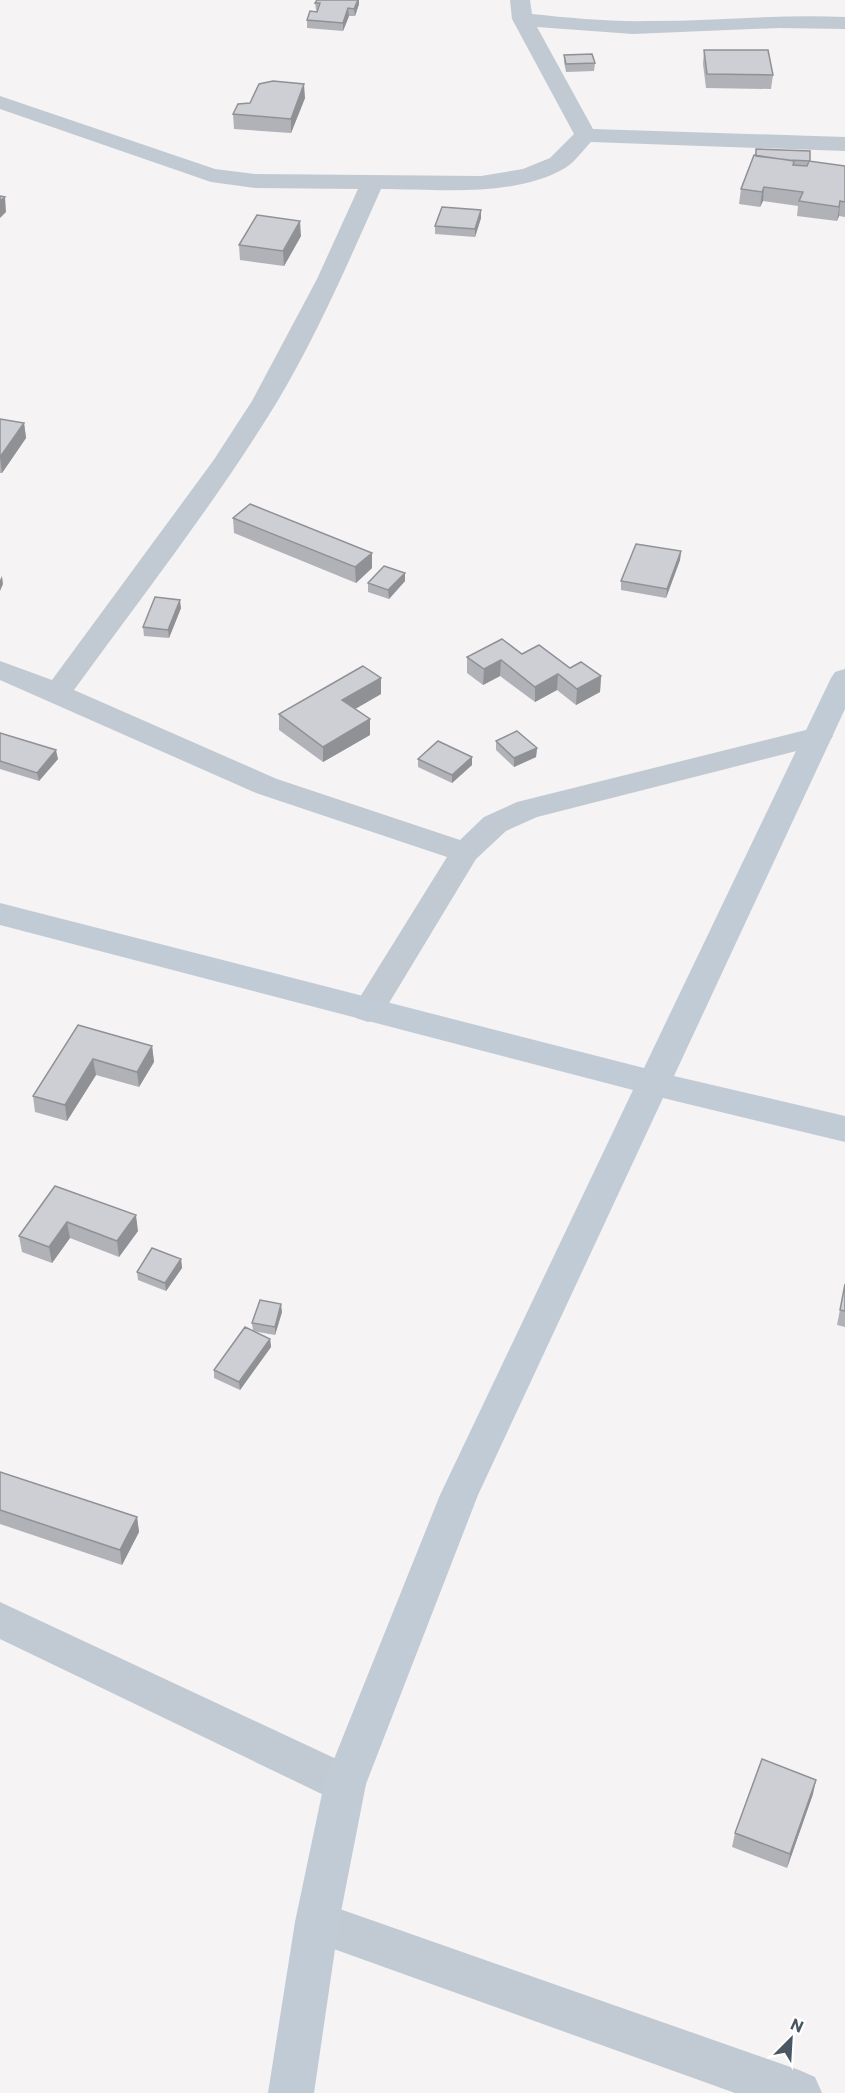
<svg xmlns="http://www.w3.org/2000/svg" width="845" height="2093" font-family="Commissioner,sans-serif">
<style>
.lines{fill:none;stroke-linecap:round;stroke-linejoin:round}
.street{fill:#c1cad2;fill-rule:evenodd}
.secondary{fill:#c1cbd6;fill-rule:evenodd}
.wall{fill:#b0b2b7}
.shaded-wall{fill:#909195}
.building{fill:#cdcfd5;stroke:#909195;stroke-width:1.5}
</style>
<rect width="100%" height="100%" fill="#f5f3f3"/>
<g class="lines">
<path class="street" d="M 510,0 L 530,0 L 532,14 C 571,18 611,22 651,21 C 716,21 780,14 845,17 L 845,29 L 779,28 L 633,34 L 537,27 L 593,129 L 845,137 L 845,151 L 591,142 C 583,150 574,163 565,168 C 514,198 437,189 381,189 C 349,261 317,335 277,402 C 216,502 143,595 74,690 L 277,779 L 460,840 L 484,817 L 517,802 L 818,727 L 828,729 L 833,736 L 828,743 L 537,817 L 506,831 L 476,859 L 380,1018 L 368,1022 L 356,1018 L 352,1010 L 447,857 L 256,793 L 0,680 L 0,661 L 52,680 L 213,461 L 252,401 L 317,279 L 358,189 L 255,188 L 211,182 L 0,109 L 0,96 L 215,169 L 255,174 L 481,176 L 523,169 L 550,158 L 574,134 L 512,19 Z
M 0,1602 L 360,1770 L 366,1784 L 360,1798 L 345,1803 L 330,1798 L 0,1639 Z
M 317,1901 L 799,2070 L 815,2077 L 822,2093 L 735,2093 L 317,1943 L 302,1937 L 295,1922 L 302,1907 Z"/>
<path class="secondary" d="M 845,669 L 845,709 L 674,1076 L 845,1116 L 845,1142 L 663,1098 L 478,1495 L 366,1784 L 339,1922 L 314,2093 L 268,2093 L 295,1922 L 324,1784 L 440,1495 L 633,1090 L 0,925 L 0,903 L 644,1068 L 831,678 L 835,672 Z"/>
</g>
<path class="wall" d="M 315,3 L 359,4 L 355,16 L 349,16 L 343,31 L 307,28 L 307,20 L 317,11 L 316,10 Z
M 704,50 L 773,75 L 771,89 L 706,88 L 703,64 Z
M 564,55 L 595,63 L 594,71 L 566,72 L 564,62 Z
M 305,98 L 291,133 L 234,129 L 233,114 Z
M 756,149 L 810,161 L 845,166 L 845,217 L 839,216 L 837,221 L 797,216 L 798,206 L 763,201 L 760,207 L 739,204 L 741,189 L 755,155 Z
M 481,210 L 481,218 L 475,237 L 435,234 L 435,226 Z
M 301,236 L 284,266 L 240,260 L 239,245 Z
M 0,419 L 24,423 L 26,438 L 2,473 L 0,473 Z
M 233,518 L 372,553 L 372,568 L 356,583 L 234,533 Z
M 681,551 L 680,560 L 666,598 L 621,590 L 621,581 Z
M 405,581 L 389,599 L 368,592 L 368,583 Z
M 181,608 L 169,638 L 144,636 L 143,627 Z
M 522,654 L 601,676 L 600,692 L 576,705 L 557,690 L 535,702 L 500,676 L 483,685 L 467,673 L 467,657 Z
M 381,694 L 355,709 L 370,735 L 323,762 L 279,730 L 279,714 Z
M 0,733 L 58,759 L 39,781 L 0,769 Z
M 496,741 L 537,748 L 536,757 L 514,767 L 496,750 Z
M 472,757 L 472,765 L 452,783 L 418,767 L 418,759 Z
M 78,1025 L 152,1046 L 154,1062 L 139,1087 L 96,1075 L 67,1121 L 35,1112 L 33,1096 Z
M 55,1186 L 138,1231 L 119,1257 L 70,1238 L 52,1263 L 22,1252 L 19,1236 Z
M 181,1259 L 182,1268 L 166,1291 L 138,1280 L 137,1272 Z
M 845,1284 L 845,1327 L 837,1325 Z
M 282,1312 L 275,1335 L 253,1331 L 252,1323 Z
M 270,1339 L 271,1347 L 240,1390 L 214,1378 L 214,1370 Z
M 0,1472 L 137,1517 L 139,1532 L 122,1565 L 0,1524 Z
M 813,1794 L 787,1868 L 732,1847 L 735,1833 Z"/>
<path class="shaded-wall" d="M 358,0 L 359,0 L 359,4 L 355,16 L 354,9 Z
M 348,8 L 349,16 L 343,31 L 343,23 Z
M 304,84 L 305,98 L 291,133 L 291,119 Z
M 764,187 L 763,201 L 760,207 L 762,192 Z
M 5,197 L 6,212 L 0,218 L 0,201 Z
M 840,201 L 839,216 L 837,221 L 839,207 Z
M 481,210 L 481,218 L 475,237 L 475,229 Z
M 300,221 L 301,236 L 284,266 L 283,251 Z
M 24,423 L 26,438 L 2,473 L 0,457 Z
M 681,551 L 680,560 L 666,598 L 667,589 Z
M 372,553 L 372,568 L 356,583 L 355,567 Z
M 405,573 L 405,581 L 389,599 L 388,590 Z
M 2,576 L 3,584 L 0,591 L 0,580 Z
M 180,600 L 181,608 L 169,638 L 168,630 Z
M 501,660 L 500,676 L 483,685 L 484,669 Z
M 558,674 L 557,690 L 535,702 L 535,687 Z
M 601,676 L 600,692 L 576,705 L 577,689 Z
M 381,678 L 381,694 L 343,716 L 342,700 Z
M 370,719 L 370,735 L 323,762 L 323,747 Z
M 537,748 L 536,757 L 514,767 L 514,758 Z
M 56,750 L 58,759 L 39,781 L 37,773 Z
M 472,757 L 472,765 L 452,783 L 452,775 Z
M 152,1046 L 154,1062 L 139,1087 L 137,1072 Z
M 93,1059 L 96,1075 L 67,1121 L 65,1105 Z
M 136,1215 L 138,1231 L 119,1257 L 117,1241 Z
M 67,1222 L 70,1238 L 52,1263 L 49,1247 Z
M 181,1259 L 182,1268 L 166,1291 L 165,1283 Z
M 281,1304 L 282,1312 L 275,1335 L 275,1327 Z
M 270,1339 L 271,1347 L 240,1390 L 239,1382 Z
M 137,1517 L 139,1532 L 122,1565 L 120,1550 Z
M 816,1780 L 813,1794 L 787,1868 L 790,1854 Z"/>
<path class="building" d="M 317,0 L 358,0 L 354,9 L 348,8 L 343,23 L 307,20 L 310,11 L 317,12 L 320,3 L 315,3 Z
M 704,50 L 768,50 L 773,75 L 707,74 Z
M 592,54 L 595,63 L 566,64 L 564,55 Z
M 273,81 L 304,84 L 291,119 L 233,114 L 238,104 L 250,103 L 259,84 Z
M 756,149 L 810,151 L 810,161 L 789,160 L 756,156 Z
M 754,155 L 794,161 L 793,165 L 807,166 L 809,161 L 845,166 L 845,202 L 840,201 L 839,207 L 799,201 L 803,192 L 764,187 L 762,192 L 741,189 Z
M 0,196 L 5,197 L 0,201 Z
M 442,207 L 481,210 L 475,229 L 435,226 Z
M 257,215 L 300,221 L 283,251 L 239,245 Z
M 0,419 L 24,423 L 0,457 Z
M 250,504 L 372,553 L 355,567 L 233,518 Z
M 636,544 L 681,551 L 667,589 L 621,581 Z
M 384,566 L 405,573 L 388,590 L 368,583 Z
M 155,597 L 180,600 L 168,630 L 143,627 Z
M 502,639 L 522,654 L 539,645 L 570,668 L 581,662 L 601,676 L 577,689 L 558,674 L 535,687 L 501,660 L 484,669 L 467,657 Z
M 363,666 L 381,678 L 342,700 L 370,719 L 323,747 L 279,714 Z
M 517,731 L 537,748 L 514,758 L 496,741 Z
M 0,733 L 56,750 L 37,773 L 0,761 Z
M 438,741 L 472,757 L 452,775 L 418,759 Z
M 78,1025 L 152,1046 L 137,1072 L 93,1059 L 65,1105 L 33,1096 Z
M 55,1186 L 136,1215 L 117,1241 L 67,1222 L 49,1247 L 19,1236 Z
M 152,1248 L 181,1259 L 165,1283 L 137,1272 Z
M 845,1284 L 845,1311 L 840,1310 Z
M 260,1300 L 281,1304 L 275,1327 L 252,1323 Z
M 245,1327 L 270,1339 L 239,1382 L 214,1370 Z
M 0,1472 L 137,1517 L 120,1550 L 0,1510 Z
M 762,1759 L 816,1780 L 790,1854 L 735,1833 Z"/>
<g transform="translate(791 2039) rotate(24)" stroke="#ffffff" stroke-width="4.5" paint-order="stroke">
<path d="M0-4.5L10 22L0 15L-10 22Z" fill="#4a5661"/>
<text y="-9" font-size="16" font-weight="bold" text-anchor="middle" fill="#4a5661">N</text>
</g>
</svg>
